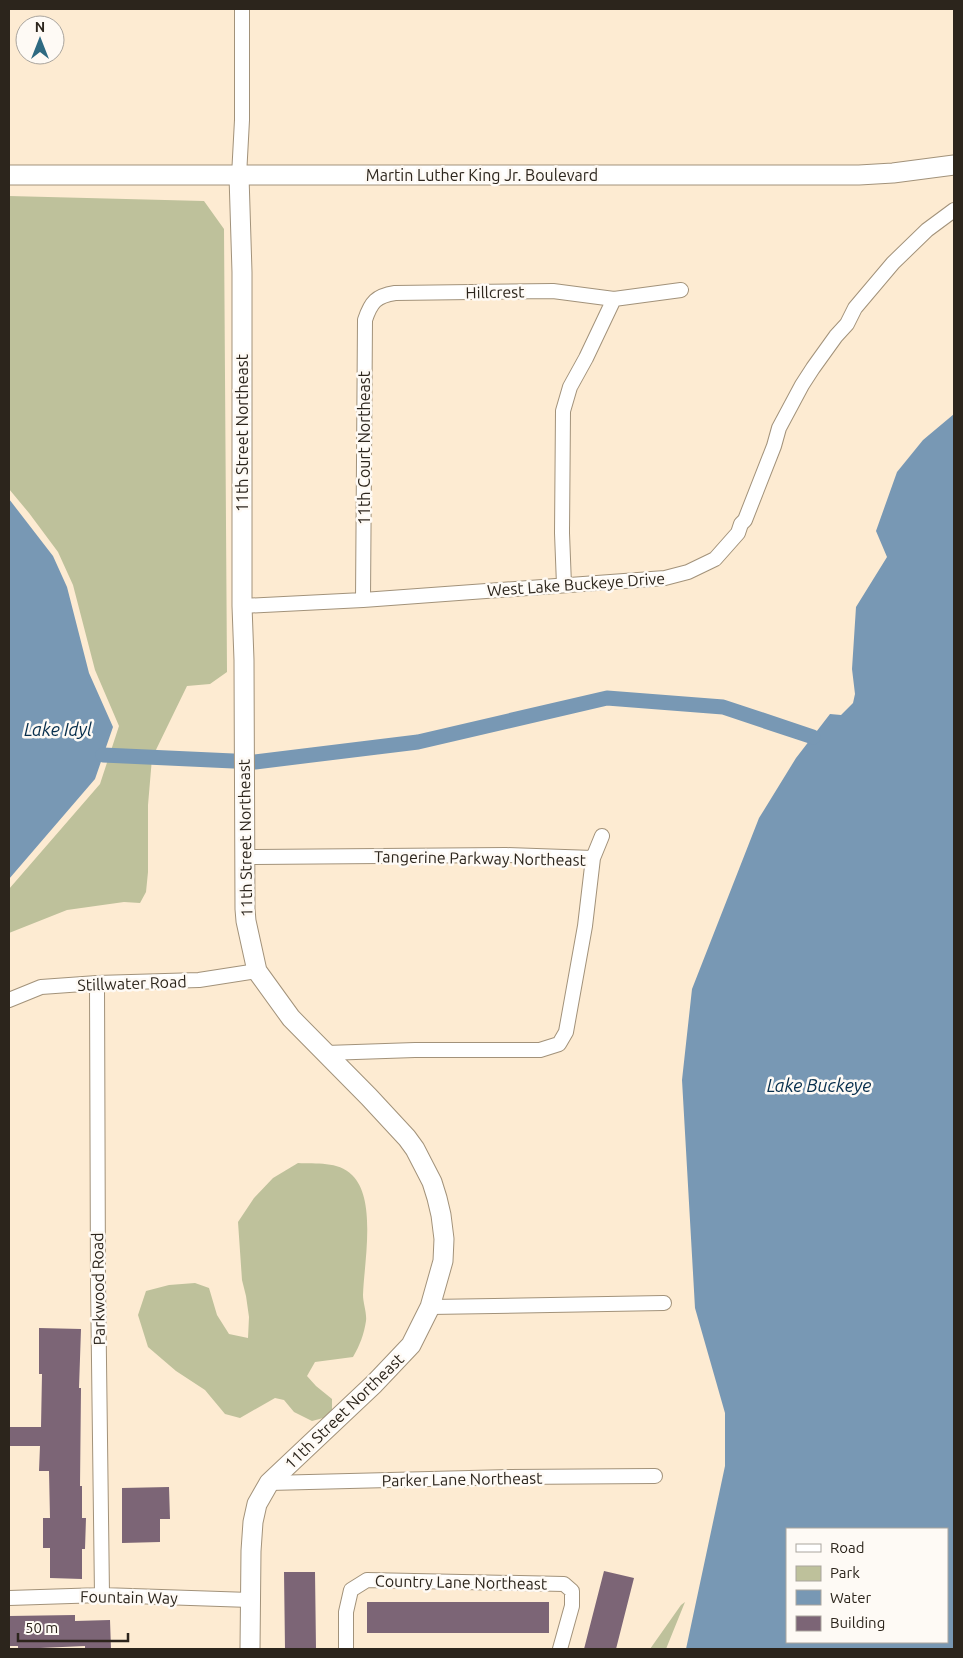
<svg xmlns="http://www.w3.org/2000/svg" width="963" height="1658" font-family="Ubuntu,sans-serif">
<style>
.green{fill:#bec19b}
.water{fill:#7898b4;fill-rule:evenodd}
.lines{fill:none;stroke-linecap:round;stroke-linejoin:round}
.canal{stroke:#7898b4;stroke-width:15}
.building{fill:#7c6576}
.street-casing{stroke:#a2927a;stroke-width:16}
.secondary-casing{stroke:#a2927a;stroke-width:21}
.street{stroke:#fff;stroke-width:14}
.secondary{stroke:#fff;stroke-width:19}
.labels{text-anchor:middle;stroke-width:5;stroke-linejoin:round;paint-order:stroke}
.street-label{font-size:16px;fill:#2c251c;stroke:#fefaf5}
.water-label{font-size:18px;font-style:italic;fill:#062e4c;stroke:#fefaf5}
</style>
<rect width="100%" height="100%" fill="#fdebd2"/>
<path class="green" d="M 9,196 L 204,201 L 224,229 L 227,672 L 210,684 L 187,686 L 152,758 L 148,805 L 148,872 L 146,892 L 140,903 L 124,902 L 67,910 L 9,933 L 9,889 L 100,784 L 119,726 L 95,670 L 73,585 L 58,552 L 29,513 L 9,489 Z
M 298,1163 C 316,1164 338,1161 352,1175 C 377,1199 364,1263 363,1295 C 363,1303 367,1313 366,1321 C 364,1334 360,1345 353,1357 L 315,1362 L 307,1376 L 316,1386 L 332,1399 L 332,1413 L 327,1417 L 312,1421 L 294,1412 L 284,1400 L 275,1398 L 240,1418 L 225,1414 L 205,1390 L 176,1371 L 148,1347 L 138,1315 L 146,1291 L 169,1285 L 195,1283 L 209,1288 L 217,1315 L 229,1334 L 248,1338 L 249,1317 L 246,1296 L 242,1280 L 238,1222 L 254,1198 L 273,1178 Z
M 685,1602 L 666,1649 L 650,1649 L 681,1605 Z"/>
<path class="water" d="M 954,414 L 954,1649 L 686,1649 L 725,1466 L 725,1413 L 695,1308 L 682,1080 L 692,989 L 759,818 L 796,758 L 830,714 L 841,715 L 853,703 L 855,694 L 852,669 L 856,607 L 887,557 L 876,531 L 897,472 L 923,440 ZM 787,1529 L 947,1529 L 947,1642 L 787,1642 Z
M 9,499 L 53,556 L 67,587 L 89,673 L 113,727 L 95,779 L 9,879 Z"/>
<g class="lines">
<path class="canal" d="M 103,755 L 255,762 L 418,742 L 607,698 L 723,707 L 813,737"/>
</g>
<path class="building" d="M 39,1328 L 81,1329 L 79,1388 L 81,1388 L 80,1486 L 82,1486 L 82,1518 L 86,1518 L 85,1549 L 82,1549 L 82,1579 L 50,1578 L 50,1548 L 43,1548 L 43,1518 L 50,1518 L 49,1471 L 39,1471 L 40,1446 L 9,1446 L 9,1427 L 41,1427 L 42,1374 L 39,1374 Z
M 169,1487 L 170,1519 L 160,1519 L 160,1542 L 122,1543 L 122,1488 Z
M 604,1571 L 634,1578 L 616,1649 L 584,1649 Z
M 284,1572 L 315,1572 L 316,1649 L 285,1649 Z
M 367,1602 L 549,1602 L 549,1633 L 367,1633 Z
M 75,1615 L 75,1621 L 110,1620 L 111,1649 L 85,1649 L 85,1646 L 18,1649 L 18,1646 L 9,1646 L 9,1616 Z"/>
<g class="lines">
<g class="street-casing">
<path id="street" d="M 239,176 L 242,120 L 242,9
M 564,585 L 562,533 L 563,411 L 570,387 L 586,358 L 614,299
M 363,600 L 365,320 C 371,302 376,296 395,293 L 553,291 L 614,299 L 681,290
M 242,606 L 363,600 L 665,578 L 688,572 L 715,559 L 738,533 L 741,524 L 745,520 L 774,446 L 779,428 L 802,385 L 813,368 L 836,336 L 847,324 L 855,308 L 893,263 L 927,230 L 954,210
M 245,857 L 506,855 L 593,858
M 97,983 L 98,1283 L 102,1595
M 9,1000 L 41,987 L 97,983 L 199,980 L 257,971
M 326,1053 L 415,1050 L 540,1050 L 559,1044 L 566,1032 L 585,926 L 593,858 L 602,836
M 430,1307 L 664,1303
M 269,1483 L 510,1477 L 655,1476
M 9,1598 L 102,1595 L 250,1600
M 346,1649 L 346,1612 L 351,1590 L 367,1580 L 564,1584 L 572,1591 L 572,1606 L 560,1649"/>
</g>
<g class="secondary-casing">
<path id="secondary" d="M 9,175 L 859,175 L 893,173 L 954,165
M 239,176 L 242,272 L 242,606 L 244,660 L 245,909 L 246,921 L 257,971 L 291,1018 L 369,1097 L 407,1138 L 415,1149 L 432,1182 L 437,1198 L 441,1215 L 444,1239 L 443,1261 L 430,1307 L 411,1345 L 374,1384 L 269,1483 L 257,1504 L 253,1522 L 251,1551 L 250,1649"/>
</g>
<use href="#street" class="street"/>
<use href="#secondary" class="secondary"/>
</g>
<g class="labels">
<g class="street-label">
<text x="482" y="181">Martin Luther King Jr. Boulevard</text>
<text transform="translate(495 292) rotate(-1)" y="6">Hillcrest</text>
<text transform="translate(242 433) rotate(-90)" y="6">11th Street Northeast</text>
<text transform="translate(364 448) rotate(-90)" y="6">11th Court Northeast</text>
<text transform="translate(576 584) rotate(-4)" y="6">West Lake Buckeye Drive</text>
<text transform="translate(245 838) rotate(-91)" y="6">11th Street Northeast</text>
<text transform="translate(480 858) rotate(1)" y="6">Tangerine Parkway Northeast</text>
<text transform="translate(132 983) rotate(-2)" y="6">Stillwater Road</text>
<text transform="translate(98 1289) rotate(-91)" y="6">Parkwood Road</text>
<text transform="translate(344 1411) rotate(-44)" y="6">11th Street Northeast</text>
<text transform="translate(462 1479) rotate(-1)" y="6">Parker Lane Northeast</text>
<text transform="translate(461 1582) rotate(1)" y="6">Country Lane Northeast</text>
<text transform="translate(129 1597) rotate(1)" y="6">Fountain Way</text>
</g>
<g class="water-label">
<text x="58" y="736">Lake Idyl</text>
<text x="819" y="1092">Lake Buckeye</text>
</g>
</g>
<rect width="963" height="1658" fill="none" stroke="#2c251c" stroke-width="20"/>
<rect x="786" y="1528" width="162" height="115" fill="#fefaf5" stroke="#aaa59e"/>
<rect x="796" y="1544" width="25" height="8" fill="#ffffff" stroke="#aaa59e"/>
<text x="830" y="1553" font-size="15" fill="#2c251c">Road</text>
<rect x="796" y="1566" width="25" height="15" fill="#bec19b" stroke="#aaa59e"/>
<text x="830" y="1578" font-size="15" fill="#2c251c">Park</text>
<rect x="796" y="1590" width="25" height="15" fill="#7898b4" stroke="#aaa59e"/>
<text x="830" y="1603" font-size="15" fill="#2c251c">Water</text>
<rect x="796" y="1616" width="25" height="15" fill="#7c6576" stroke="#aaa59e"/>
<text x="830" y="1628" font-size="15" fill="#2c251c">Building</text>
<g transform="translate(40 40)"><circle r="24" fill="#fefaf5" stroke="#aaa59e"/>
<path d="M0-4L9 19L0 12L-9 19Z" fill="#2e6a82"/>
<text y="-8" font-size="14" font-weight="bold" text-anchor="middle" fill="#2c251c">N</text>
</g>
<path d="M18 1633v8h110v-8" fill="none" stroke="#2c251c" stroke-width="2.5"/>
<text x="25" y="1633" font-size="15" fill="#2c251c" stroke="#fefaf5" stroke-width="4" paint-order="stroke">50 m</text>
</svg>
